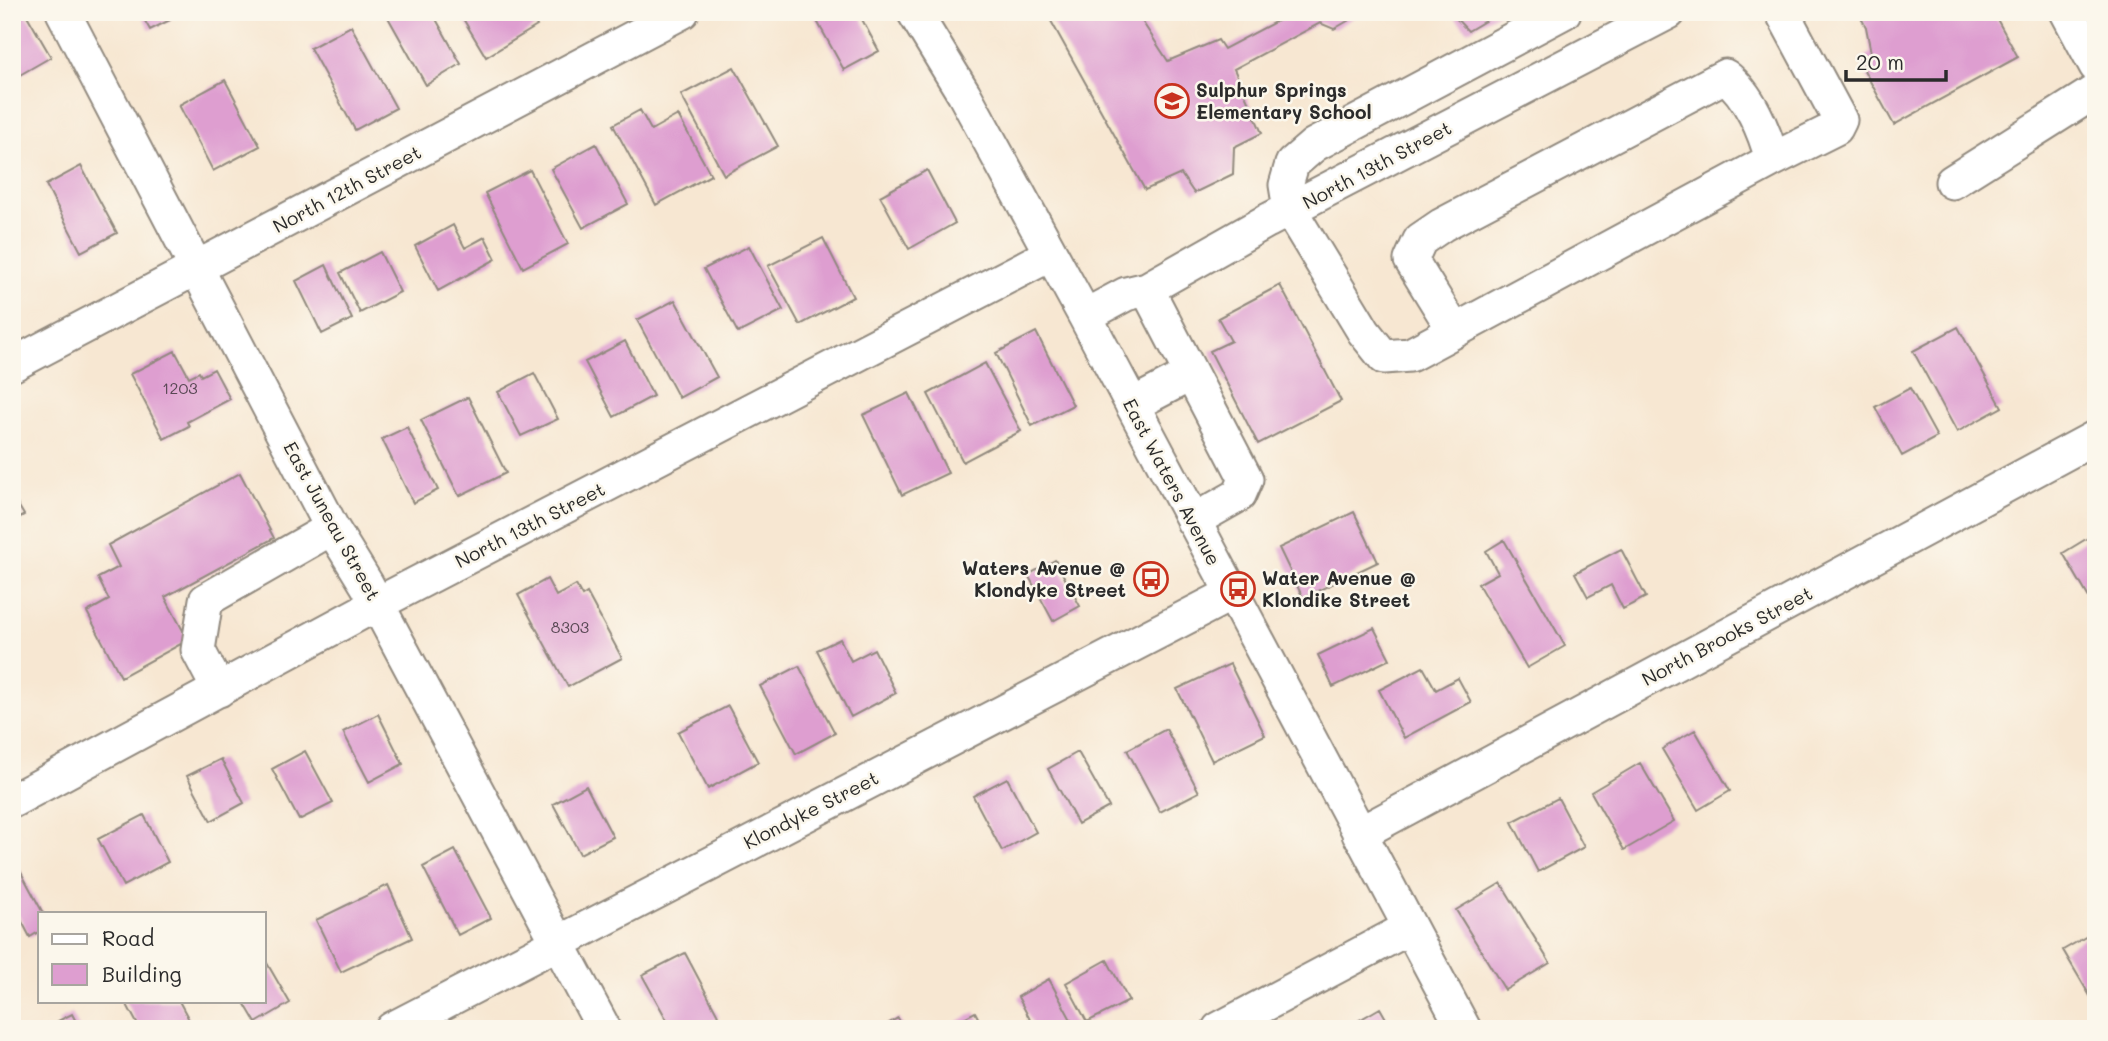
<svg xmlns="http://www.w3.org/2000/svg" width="2108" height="1041" font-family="Mali,sans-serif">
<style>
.building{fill:#de9ed0}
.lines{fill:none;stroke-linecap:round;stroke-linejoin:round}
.minor-casing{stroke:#91897e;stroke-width:37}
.minor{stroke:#fff;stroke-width:33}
.labels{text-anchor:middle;stroke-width:5;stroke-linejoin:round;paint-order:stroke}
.number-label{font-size:16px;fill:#584854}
.poi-label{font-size:19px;font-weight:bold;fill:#2b2b2b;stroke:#fbf7ec;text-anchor:start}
.street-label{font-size:19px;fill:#2b2b2b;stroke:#fbf7ec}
</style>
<rect width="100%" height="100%" fill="#fbf7ec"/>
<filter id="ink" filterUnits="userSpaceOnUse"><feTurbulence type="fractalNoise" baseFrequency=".0143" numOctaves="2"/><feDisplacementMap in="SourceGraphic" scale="14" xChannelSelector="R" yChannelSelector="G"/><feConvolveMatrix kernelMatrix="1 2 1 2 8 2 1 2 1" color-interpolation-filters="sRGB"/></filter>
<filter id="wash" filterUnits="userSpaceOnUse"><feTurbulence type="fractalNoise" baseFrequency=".00686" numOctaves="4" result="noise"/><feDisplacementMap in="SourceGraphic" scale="28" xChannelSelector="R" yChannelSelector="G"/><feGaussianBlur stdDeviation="1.57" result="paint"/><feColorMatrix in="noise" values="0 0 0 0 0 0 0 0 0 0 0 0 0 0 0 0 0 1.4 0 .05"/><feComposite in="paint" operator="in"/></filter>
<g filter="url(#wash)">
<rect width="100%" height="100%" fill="#f7e7d2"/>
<g id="blocks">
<path class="building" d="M 12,12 L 25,12 L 51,57 L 18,76 L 12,66 Z
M 140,12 L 165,12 L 170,20 L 150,30 Z
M 385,12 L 432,12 L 461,64 L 426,85 Z
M 459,12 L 529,12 L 537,26 L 486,57 Z
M 812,12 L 858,12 L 879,51 L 844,70 Z
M 1046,12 L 1136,12 L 1168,61 L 1218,40 L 1224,49 L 1294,12 L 1363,12 L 1334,29 L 1320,23 L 1234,69 L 1262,133 L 1234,147 L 1233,174 L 1194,193 L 1181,174 L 1145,190 Z
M 1450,12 L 1500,12 L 1468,31 Z
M 1858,12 L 1993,12 L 2018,57 L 1894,125 L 1859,61 L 1871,53 L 1866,27 Z
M 351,26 L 396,108 L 355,130 L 310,48 Z
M 734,67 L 778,146 L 724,175 L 681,95 Z
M 225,80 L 260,146 L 213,171 L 179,105 Z
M 640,110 L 651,130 L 678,115 L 711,175 L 656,205 L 613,125 Z
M 596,144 L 628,204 L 583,228 L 551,169 Z
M 81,166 L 117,233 L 81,252 L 46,185 Z
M 530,170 L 568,244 L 523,268 L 485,193 Z
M 927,170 L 955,223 L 909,249 L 880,196 Z
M 453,225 L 465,248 L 485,237 L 496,259 L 438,291 L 415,246 Z
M 823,238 L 853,297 L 800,325 L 768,266 Z
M 749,246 L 783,310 L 738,333 L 704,269 Z
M 380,252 L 400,292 L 360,313 L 340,273 Z
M 326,265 L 352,319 L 322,334 L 296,281 Z
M 1280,285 L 1341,401 L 1258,444 L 1210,351 L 1231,341 L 1218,318 Z
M 675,300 L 717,377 L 679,398 L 637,320 Z
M 1958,327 L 2002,407 L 1957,432 L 1913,351 Z
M 1036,332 L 1073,405 L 1032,426 L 996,353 Z
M 625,341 L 653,396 L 614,417 L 585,362 Z
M 175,351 L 189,377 L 199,372 L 201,376 L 214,369 L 230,399 L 187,422 L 189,426 L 164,439 L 130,374 Z
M 985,363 L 1021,431 L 963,462 L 928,394 Z
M 534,373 L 558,419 L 521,436 L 498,392 Z
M 1910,388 L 1937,437 L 1902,456 L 1875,407 Z
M 909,393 L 948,473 L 902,495 L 863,415 Z
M 468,397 L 506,473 L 459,496 L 421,420 Z
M 407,427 L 438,490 L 413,503 L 382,439 Z
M 240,473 L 274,538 L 165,597 L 188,640 L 121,677 L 87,612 L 109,600 L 98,578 L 119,567 L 108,545 Z
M 12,495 L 24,515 L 12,522 Z
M 1354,512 L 1378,562 L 1303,598 L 1279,548 Z
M 2096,533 L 2096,610 L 2063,553 Z
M 1504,540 L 1565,646 L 1527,668 L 1478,584 L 1498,573 L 1486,551 Z
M 1621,549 L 1646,597 L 1623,609 L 1611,585 L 1588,597 L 1575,573 Z
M 1055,560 L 1080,606 L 1053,621 L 1028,575 Z
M 547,579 L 556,596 L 576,585 L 582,596 L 587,593 L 622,658 L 568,687 L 518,595 Z
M 1374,628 L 1390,659 L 1333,687 L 1318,655 Z
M 840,639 L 851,661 L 874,649 L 896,693 L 851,717 L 817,650 Z
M 1230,664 L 1265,735 L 1212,761 L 1177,689 Z
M 799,666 L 835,733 L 796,754 L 760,686 Z
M 1423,667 L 1436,690 L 1458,678 L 1471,702 L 1404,738 L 1379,690 Z
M 728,706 L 758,762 L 708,789 L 678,732 Z
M 378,714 L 403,764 L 369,782 L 343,732 Z
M 1166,729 L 1199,792 L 1160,812 L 1127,750 Z
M 1695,730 L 1730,791 L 1698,810 L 1662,749 Z
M 305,751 L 333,803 L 299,820 L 272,769 Z
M 1078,752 L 1109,807 L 1078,824 L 1048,769 Z
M 221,759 L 244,803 L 211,821 L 187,776 Z
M 1640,763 L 1674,821 L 1624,850 L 1591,792 Z
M 1007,778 L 1036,832 L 1002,851 L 973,796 Z
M 586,786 L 613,837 L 580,854 L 553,804 Z
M 1558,798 L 1584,847 L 1538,872 L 1512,822 Z
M 144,815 L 168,862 L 123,886 L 98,839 Z
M 455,850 L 491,918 L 458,935 L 423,867 Z
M 17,865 L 43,913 L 40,913 L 40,931 L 30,937 L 19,916 L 12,920 L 12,868 Z
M 1501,883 L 1550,963 L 1505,990 L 1456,910 Z
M 388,885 L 412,938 L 341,972 L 316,920 Z
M 2096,931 L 2096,993 L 2090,996 L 2063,950 Z
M 685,953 L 719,1017 L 697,1029 L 672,1029 L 642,975 Z
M 264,958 L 290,1003 L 256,1023 L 243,1001 L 264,1001 Z
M 1107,960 L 1129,1001 L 1087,1022 L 1066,983 Z
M 1049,979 L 1076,1029 L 1035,1029 L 1018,997 Z
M 125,1001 L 179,1001 L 194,1029 L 140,1029 Z
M 1380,1008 L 1392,1029 L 1354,1029 L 1351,1025 Z
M 975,1012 L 984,1029 L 943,1029 Z
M 72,1014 L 80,1029 L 62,1029 L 58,1021 Z
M 898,1018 L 904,1029 L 879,1029 Z"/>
</g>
</g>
<g filter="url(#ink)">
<use href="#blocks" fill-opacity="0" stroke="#91897e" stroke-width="2"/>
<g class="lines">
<g class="minor-casing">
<path id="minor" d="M 63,12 L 332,528 L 367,585 L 604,1029
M 914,12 L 964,94 L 1085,316 L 1464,1029
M 2067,12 L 2096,66
M 1772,160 L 1836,128 L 1840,120 L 1782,12
M 1952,182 L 2096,91
M 1147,289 L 1246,479 L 1239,495 L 1193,521
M 1085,316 L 1126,294 L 1147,289 L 1267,221 L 1669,12
M 1454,330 L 1411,260 L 1420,240 L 1442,225 L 1725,76 C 1749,94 1765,132 1772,160 L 1410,355 L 1384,357 L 1364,332 L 1290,210 L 1286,185 L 1292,164 L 1314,145 L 1564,12
M 12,365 L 682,12
M 1132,405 L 1191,374
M 219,690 L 198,650 L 206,600 L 332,528
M 12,801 L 377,604 L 1051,254
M 1359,834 L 2096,437
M 392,1029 L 1231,594
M 1219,1029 L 1409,928"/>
</g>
<use href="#minor" class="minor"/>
</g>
</g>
<defs>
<g id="school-ring" transform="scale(1.75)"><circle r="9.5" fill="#fbf7ec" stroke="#c8321e" stroke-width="1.5"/><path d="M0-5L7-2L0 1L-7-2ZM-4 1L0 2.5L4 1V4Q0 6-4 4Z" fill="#c8321e"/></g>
<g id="bus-ring" transform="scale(1.75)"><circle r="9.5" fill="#fbf7ec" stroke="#c8321e" stroke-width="1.5"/><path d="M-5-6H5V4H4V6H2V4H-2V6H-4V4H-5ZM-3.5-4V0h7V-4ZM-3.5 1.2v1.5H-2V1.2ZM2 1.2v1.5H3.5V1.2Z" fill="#c8321e"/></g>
</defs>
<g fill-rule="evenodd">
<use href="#school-ring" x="1172" y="101"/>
<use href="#bus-ring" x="1151" y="579"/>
<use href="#bus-ring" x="1238" y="589"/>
</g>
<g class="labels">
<g class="number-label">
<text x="180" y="394">1203</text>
<text x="570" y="633">8303</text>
</g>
<g class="poi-label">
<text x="1196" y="97">Sulphur Springs<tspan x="1196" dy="22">Elementary School</tspan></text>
<text x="1126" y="575" text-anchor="end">Waters Avenue @<tspan x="1126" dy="22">Klondyke Street</tspan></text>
<text x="1262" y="585">Water Avenue @<tspan x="1262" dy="22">Klondike Street</tspan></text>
</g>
<g class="street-label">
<text transform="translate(1377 165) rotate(-28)" y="7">North 13th Street</text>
<text transform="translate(347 189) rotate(-28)" y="7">North 12th Street</text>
<text transform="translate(1172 482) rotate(62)" y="7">East Waters Avenue</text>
<text transform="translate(332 521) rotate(61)" y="7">East Juneau Street</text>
<text transform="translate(530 525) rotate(-27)" y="7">North 13th Street</text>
<text transform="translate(1727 636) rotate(-28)" y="7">North Brooks Street</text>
<text transform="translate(811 810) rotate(-27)" y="7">Klondyke Street</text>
</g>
</g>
<rect width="2108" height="1041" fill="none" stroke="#fbf7ec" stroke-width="42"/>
<rect x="38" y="912" width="228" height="91" fill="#fbf7ec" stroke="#a8a59f" stroke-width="2"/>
<rect x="52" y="934" width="35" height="10" fill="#ffffff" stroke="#a8a59f" stroke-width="2"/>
<text x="102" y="946" font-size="21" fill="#2b2b2b">Road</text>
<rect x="52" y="964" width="35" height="21" fill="#de9ed0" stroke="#a8a59f" stroke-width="2"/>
<text x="102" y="982" font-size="21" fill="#2b2b2b">Building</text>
<path d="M1846 70v10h100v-10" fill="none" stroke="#2b2b2b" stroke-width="3.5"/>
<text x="1856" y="70" font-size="21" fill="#2b2b2b" stroke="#fbf7ec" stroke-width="5" paint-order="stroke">20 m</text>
</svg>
